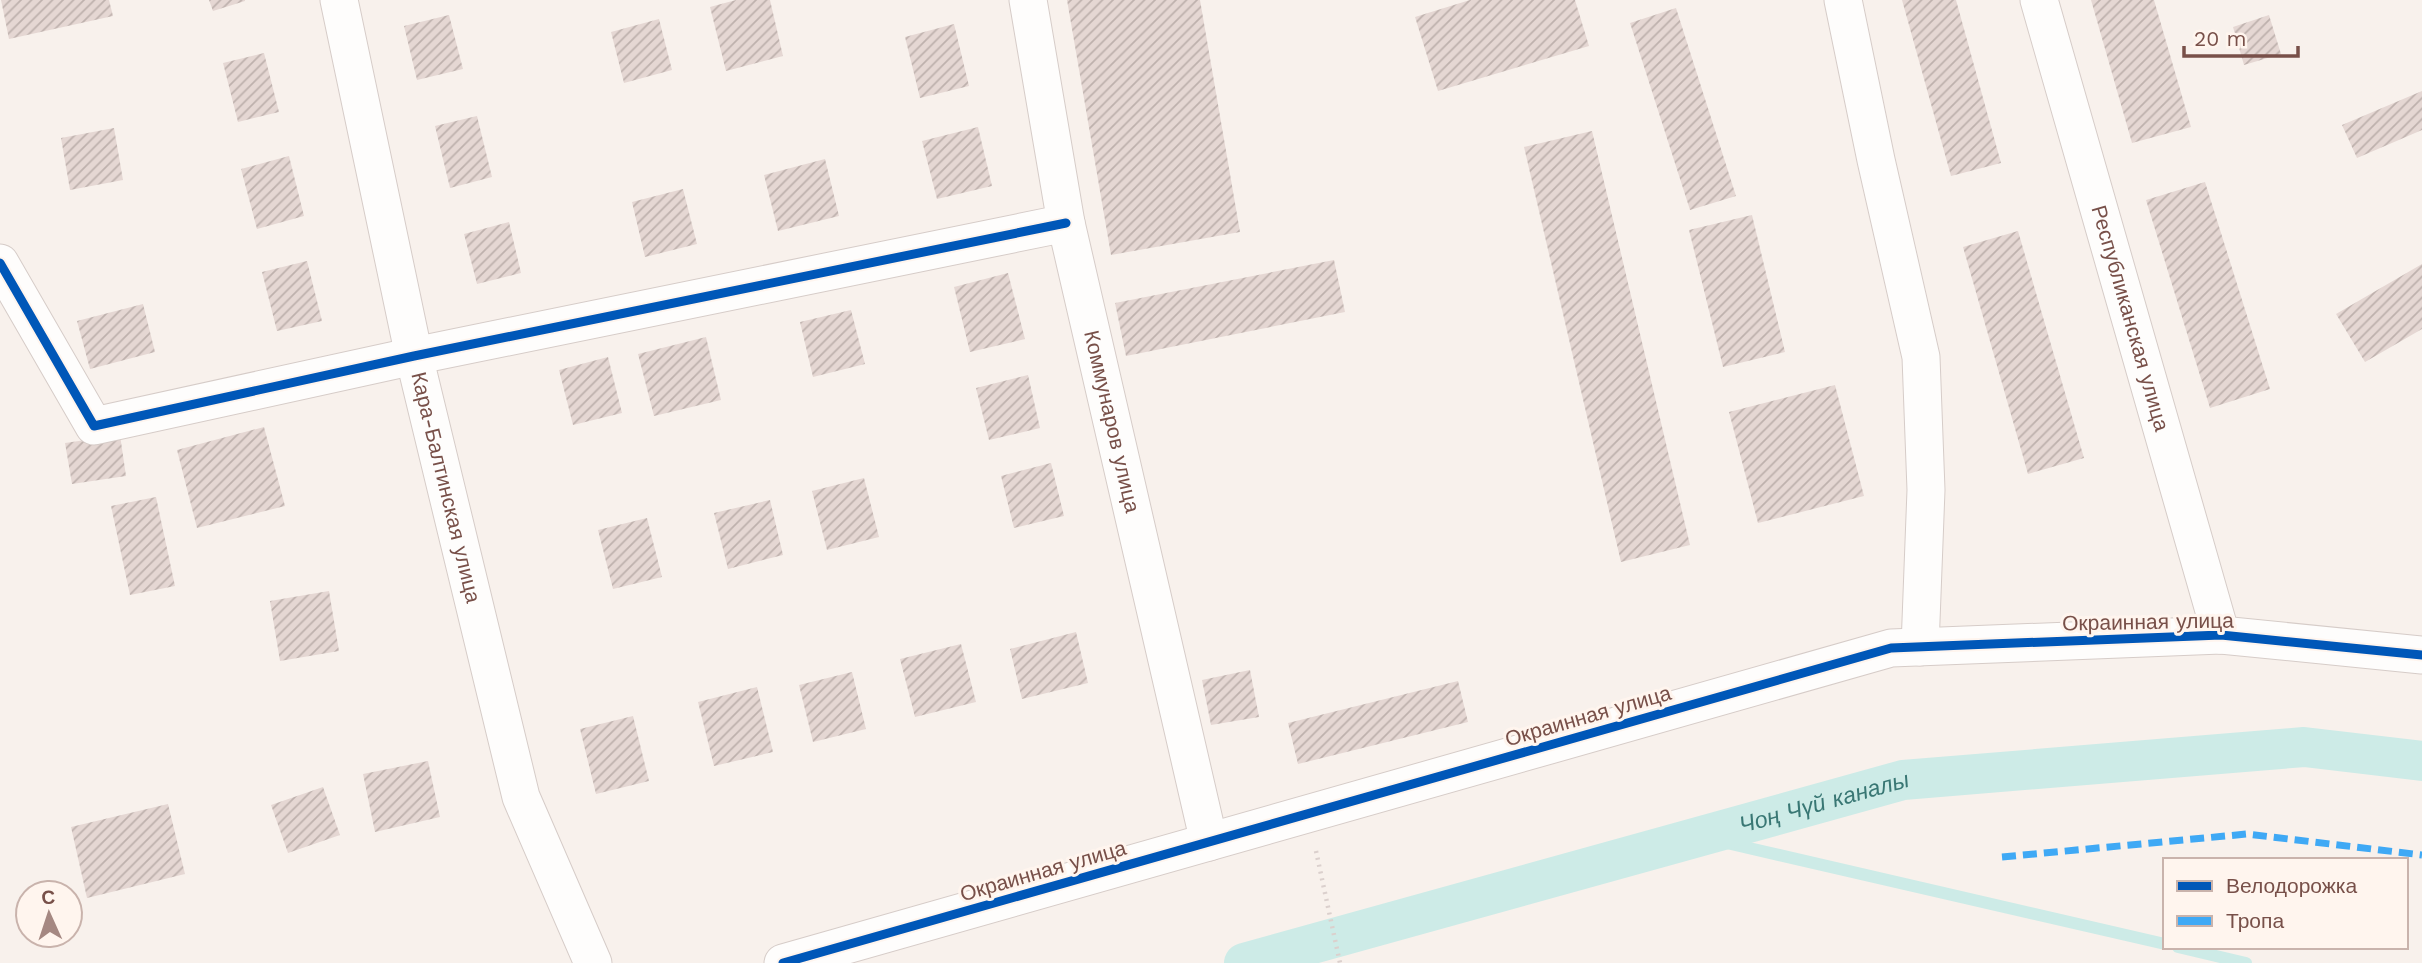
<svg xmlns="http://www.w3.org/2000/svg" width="2422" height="963" font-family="'Work Sans',sans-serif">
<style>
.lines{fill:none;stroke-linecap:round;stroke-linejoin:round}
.stream{stroke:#cdebe7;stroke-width:12}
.canal{stroke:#cdebe7;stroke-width:40}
.building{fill:url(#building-hatch)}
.minor-casing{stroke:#d6ccc8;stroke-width:39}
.path{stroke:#dbd0cd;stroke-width:4.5;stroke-dasharray:2 5;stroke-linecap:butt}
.minor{stroke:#fefdfc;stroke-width:37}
.quiet{stroke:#3fa9f5;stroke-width:7;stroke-dasharray:14 7;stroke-linecap:butt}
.cycleway-casing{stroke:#fff5ee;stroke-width:13}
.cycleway{stroke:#0057b8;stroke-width:9}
.labels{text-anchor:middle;stroke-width:6;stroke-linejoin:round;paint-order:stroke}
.street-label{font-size:21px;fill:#785049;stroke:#fff5ee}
.water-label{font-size:23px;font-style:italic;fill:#397774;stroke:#fff5ee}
</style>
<defs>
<pattern id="building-hatch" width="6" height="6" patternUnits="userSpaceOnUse" patternTransform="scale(1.75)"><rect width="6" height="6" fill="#e5d7d3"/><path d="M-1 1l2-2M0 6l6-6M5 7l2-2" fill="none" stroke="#beb1ad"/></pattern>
</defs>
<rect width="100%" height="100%" fill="#f8f1ec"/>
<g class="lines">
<path class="stream" d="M 1701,837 L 2165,944
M 2178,947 L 2246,963"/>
<path class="canal" id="s1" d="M 1244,963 L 1903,780 L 2304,747 L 2422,761"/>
</g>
<path class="building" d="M 1,0 L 109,0 L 113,16 L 9,39 Z
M 209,0 L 245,0 L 245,1 L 213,11 Z
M 736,0 L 770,0 L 783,56 L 726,71 L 710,7 Z
M 1067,0 L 1200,0 L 1240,232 L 1111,255 Z
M 1470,0 L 1575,0 L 1589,46 L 1438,91 L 1415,17 Z
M 1902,0 L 1956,0 L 2001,163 L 1951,176 Z
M 2091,0 L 2154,0 L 2191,127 L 2132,143 Z
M 1676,8 L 1736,196 L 1690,210 L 1630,23 Z
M 449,15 L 463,69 L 417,80 L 404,26 Z
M 2269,15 L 2281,54 L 2244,65 L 2233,27 Z
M 659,19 L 672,70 L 624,83 L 611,32 Z
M 954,24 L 969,86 L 920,98 L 905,37 Z
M 264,53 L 279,112 L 238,122 L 223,63 Z
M 2422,91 L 2422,130 L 2357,158 L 2342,125 Z
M 477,116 L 492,177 L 450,188 L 435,126 Z
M 978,127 L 992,186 L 937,199 L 922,141 Z
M 114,128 L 123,180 L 70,190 L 61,138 Z
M 1592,131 L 1690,545 L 1621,562 L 1524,147 Z
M 289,156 L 304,216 L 257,229 L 241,169 Z
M 825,159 L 839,216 L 778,231 L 764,175 Z
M 2205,182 L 2270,389 L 2210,408 L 2146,200 Z
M 683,189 L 697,244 L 645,257 L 632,202 Z
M 1752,215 L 1785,352 L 1723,367 L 1689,230 Z
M 509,222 L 521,273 L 477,284 L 464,234 Z
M 2018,231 L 2084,458 L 2028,474 L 1963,247 Z
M 1334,260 L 1345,312 L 1126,356 L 1115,303 Z
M 307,261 L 322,321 L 277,331 L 262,272 Z
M 2422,264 L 2422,329 L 2365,362 L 2336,314 Z
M 1008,273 L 1025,339 L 970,352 L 954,287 Z
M 143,304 L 155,352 L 90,369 L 77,321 Z
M 851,310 L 865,364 L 813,377 L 800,322 Z
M 706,337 L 721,400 L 654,416 L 638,354 Z
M 608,357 L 622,413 L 573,425 L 559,370 Z
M 1028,375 L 1040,428 L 989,440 L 976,388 Z
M 1835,385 L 1864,496 L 1758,523 L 1729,412 Z
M 264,427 L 285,506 L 197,528 L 177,450 Z
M 120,435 L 126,476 L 72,484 L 65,443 Z
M 1051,463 L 1064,516 L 1014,528 L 1001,476 Z
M 864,478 L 879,537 L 827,550 L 812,491 Z
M 156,497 L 175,586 L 130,595 L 111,506 Z
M 770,500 L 783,555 L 728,569 L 714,513 Z
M 647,518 L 662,577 L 613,589 L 598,530 Z
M 329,591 L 339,651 L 280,661 L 270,601 Z
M 1076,632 L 1088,683 L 1022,699 L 1010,649 Z
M 961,644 L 976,702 L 915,717 L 900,659 Z
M 1250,670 L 1259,717 L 1211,725 L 1202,680 Z
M 852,672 L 866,729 L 813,742 L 799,685 Z
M 1458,681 L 1468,722 L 1298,764 L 1288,723 Z
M 757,687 L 773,752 L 714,766 L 698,702 Z
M 633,716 L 649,781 L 596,794 L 580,729 Z
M 428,761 L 440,817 L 375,832 L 363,774 Z
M 323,787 L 340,835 L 288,853 L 271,805 Z
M 168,804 L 185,874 L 87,898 L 71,827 Z"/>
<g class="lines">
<g class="minor-casing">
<g id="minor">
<path id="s2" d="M 339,0 L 414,356 L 521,797 L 593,963"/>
<path id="s3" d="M 1028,0 L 1066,223 L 1209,842"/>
<path d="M 1843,0 L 1876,160 L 1921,357 L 1926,490 L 1920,647"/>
<path id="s4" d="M 2039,0 L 2221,635"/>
<path d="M 0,263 L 94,426 L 414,356 L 1066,223"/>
<path d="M 783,963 L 1891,648 L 2221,635 L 2422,655"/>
</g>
</g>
<path class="path" d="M 1316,851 L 1340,963"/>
<use href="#minor" class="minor"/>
<path class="quiet" d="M 2002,857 L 2247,834 L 2422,855"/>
<g class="cycleway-casing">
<path id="cycleway" d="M 0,263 L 94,426 L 414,356 L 1066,223
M 783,963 L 1891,648 L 2221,635 L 2422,655"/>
</g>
<use href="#cycleway" class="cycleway"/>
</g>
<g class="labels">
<g class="street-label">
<text dy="7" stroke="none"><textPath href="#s4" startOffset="331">Республиканская улица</textPath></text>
<text dy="7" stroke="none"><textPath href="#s3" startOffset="430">Коммунаров улица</textPath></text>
<text dy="7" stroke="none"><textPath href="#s2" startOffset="499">Кара-Балтинская улица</textPath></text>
<text transform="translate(2148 622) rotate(-1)" y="7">Окраинная улица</text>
<text transform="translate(1588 716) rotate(-16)" y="7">Окраинная улица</text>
<text transform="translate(1043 871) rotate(-16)" y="7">Окраинная улица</text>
</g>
<g class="water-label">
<text dy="8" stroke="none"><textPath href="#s1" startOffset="602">Чоң Чүй каналы</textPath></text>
</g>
</g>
<rect x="2163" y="858" width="245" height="91" fill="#fff5ee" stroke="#c9b3ac" stroke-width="2"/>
<rect x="2177" y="881" width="35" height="10" fill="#0057b8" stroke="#c9b3ac" stroke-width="2"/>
<text x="2226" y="893" font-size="21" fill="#785049">Велодорожка</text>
<rect x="2177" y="916" width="35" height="10" fill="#3fa9f5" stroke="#c9b3ac" stroke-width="2"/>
<text x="2226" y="928" font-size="21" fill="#785049">Тропа</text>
<g transform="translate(49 914) rotate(357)"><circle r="33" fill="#fff5ee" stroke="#c9b3ac" stroke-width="2"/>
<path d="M0-5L12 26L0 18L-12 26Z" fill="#a58882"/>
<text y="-10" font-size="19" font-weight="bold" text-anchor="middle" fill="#785049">С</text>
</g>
<path d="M2184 46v10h114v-10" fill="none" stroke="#785049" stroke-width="3.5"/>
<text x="2194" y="46" font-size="21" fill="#785049" stroke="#fff5ee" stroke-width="5" paint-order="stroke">20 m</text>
</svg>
